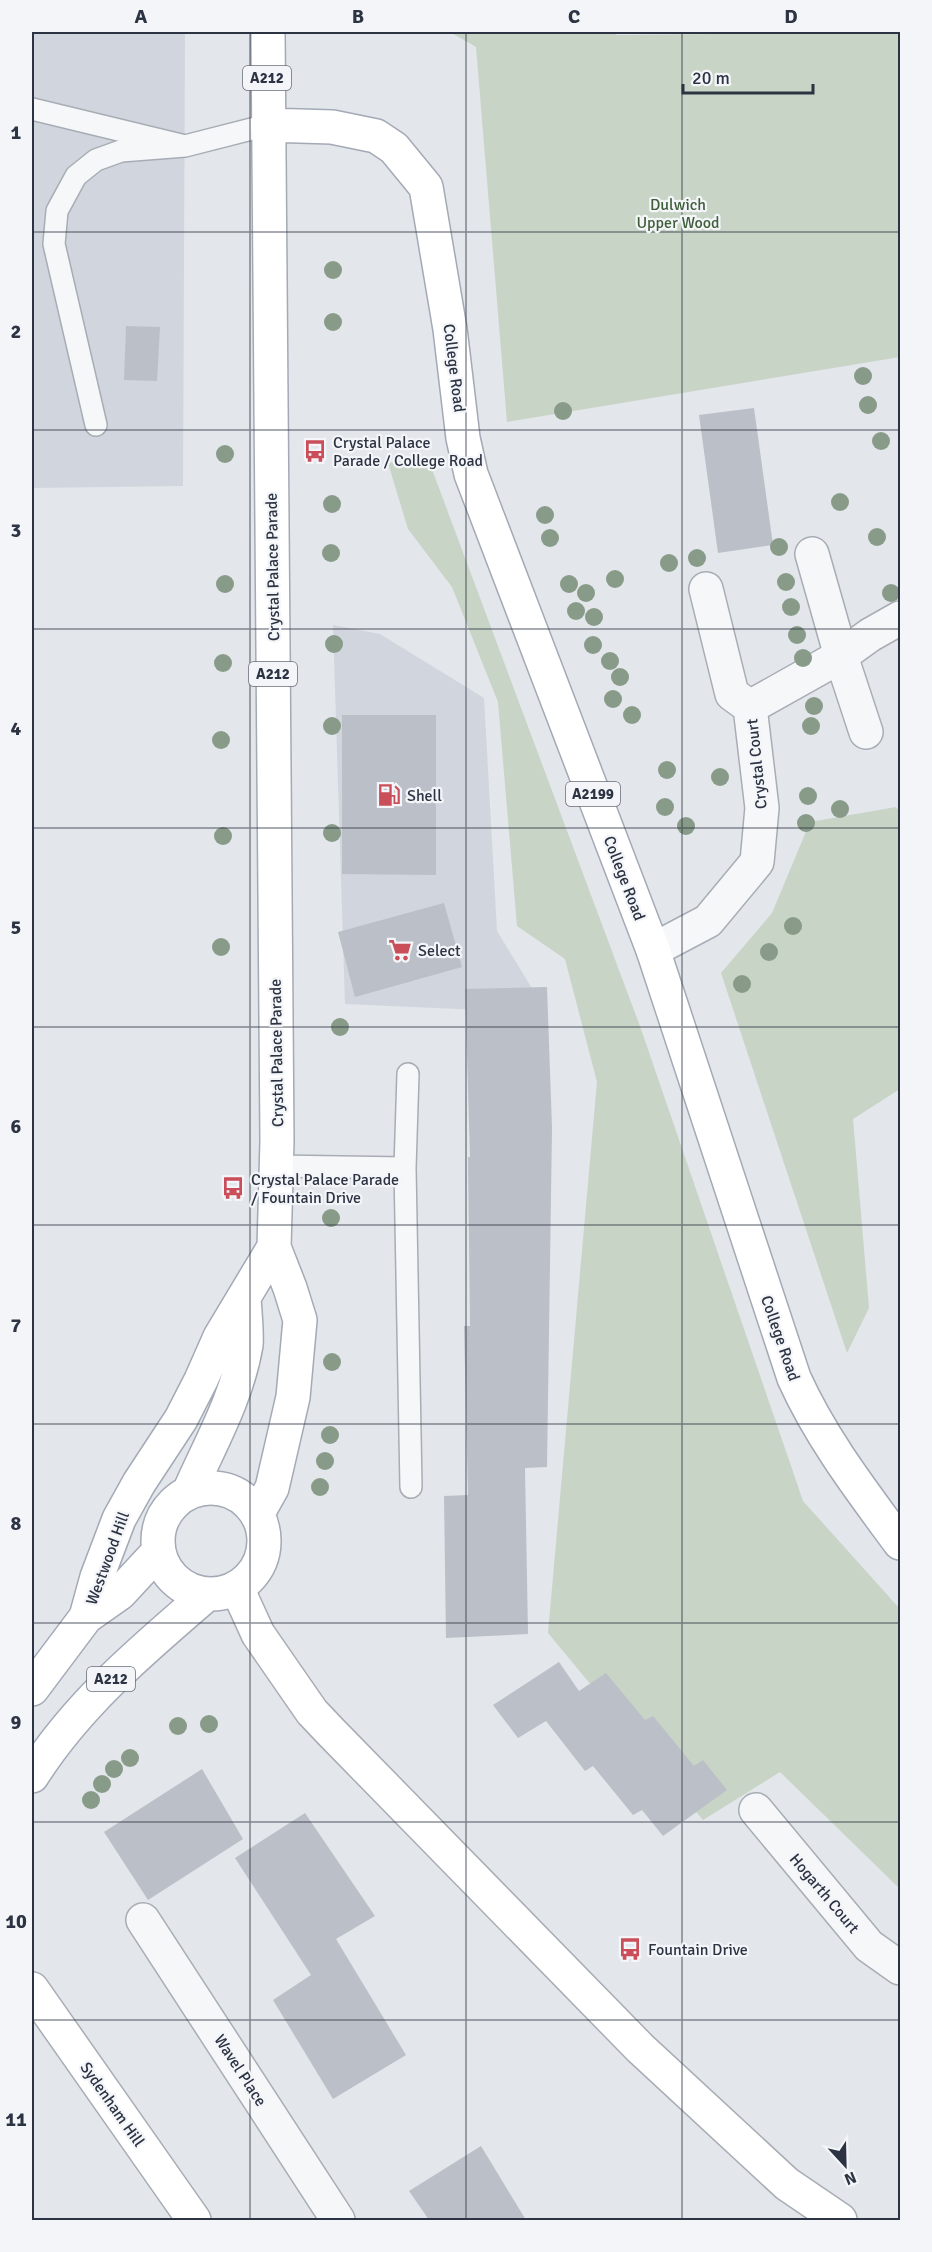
<svg xmlns="http://www.w3.org/2000/svg" width="932" height="2252" font-family="Signika,sans-serif">
<style>
.built{fill:#d1d5dd}
.green{fill:#c8d4c5}
.building{fill:#bbbfc8}
.lines{fill:none;stroke-linecap:round;stroke-linejoin:round}
.lane-casing{stroke:#a8adb5;stroke-width:24}
.street-casing{stroke:#a8adb5;stroke-width:36}
.secondary-casing{stroke:#a8adb5;stroke-width:36}
.primary-casing{stroke:#a3aab6;stroke-width:36}
.lane{stroke:#f6f7f9;stroke-width:21}
.street{stroke:#f6f7f9;stroke-width:33}
.secondary{stroke:#fff;stroke-width:33}
.primary{stroke:#fff;stroke-width:33}
.tree{fill:#889b89}
.grid{fill:none;stroke:#2c3343;stroke-width:1.5;stroke-opacity:0.55}
.labels{text-anchor:middle;stroke-width:4.5;stroke-linejoin:round;paint-order:stroke}
.shield{fill:#f3f5f8;stroke:#686d79;stroke-width:1.5}
.shield-label{font-size:15px;font-weight:bold;fill:#2c3343}
.park-label{font-size:16px;fill:#3e5e39;stroke:#f3f5f8}
.street-label{font-size:16px;fill:#2c3343;stroke:#f3f5f8}
.poi-label{font-size:16px;fill:#2c3343;stroke:#f3f5f8;text-anchor:start}
.neatline{fill:none;stroke:#2c3343;stroke-width:2}
.grid-label{font-size:20px;text-anchor:middle;font-weight:bold;fill:#2c3343}
</style>
<rect width="100%" height="100%" fill="#e3e6eb"/>
<path class="built" d="M 32,32 L 185,32 L 183,486 L 32,488 Z
M 333,625 L 380,634 L 484,698 L 497,931 L 547,1013 L 345,1004 Z"/>
<path class="green" d="M 450,32 L 612,32 L 617,35 L 900,32 L 900,357 L 507,422 L 476,47 Z
M 427,456 L 641,1029 L 803,1501 L 900,1609 L 900,1889 L 780,1772 L 703,1820 L 548,1633 L 597,1082 L 565,959 L 517,926 L 498,702 L 452,587 L 408,529 L 388,463 Z
M 896,807 L 900,812 L 900,1089 L 853,1119 L 869,1308 L 847,1353 L 721,973 L 772,913 L 810,822 Z"/>
<path class="building" d="M 126,326 L 160,327 L 157,381 L 124,380 Z
M 754,408 L 773,545 L 718,553 L 699,415 Z
M 342,715 L 436,715 L 436,875 L 342,874 Z
M 444,903 L 462,967 L 355,997 L 338,932 Z
M 547,987 L 552,1128 L 547,1467 L 525,1468 L 528,1634 L 446,1638 L 444,1496 L 468,1495 L 464,1326 L 470,1326 L 468,1157 L 470,1157 L 465,989 Z
M 559,1662 L 579,1691 L 606,1673 L 645,1720 L 653,1716 L 694,1766 L 703,1760 L 727,1790 L 663,1836 L 642,1810 L 633,1815 L 593,1766 L 585,1771 L 546,1721 L 518,1738 L 493,1705 Z
M 202,1769 L 243,1839 L 148,1900 L 104,1832 Z
M 305,1813 L 375,1916 L 336,1939 L 406,2055 L 333,2099 L 273,2000 L 311,1975 L 235,1858 Z
M 481,2146 L 526,2220 L 429,2220 L 409,2191 Z"/>
<g class="lines">
<g class="lane-casing">
<path id="lane" d="M 32,109 L 185,146 L 267,125
M 96,425 L 54,244 L 57,211 L 76,176 L 96,160 L 121,151 L 185,146
M 408,1074 L 405,1168 L 411,1487
M 276,1166 L 405,1168"/>
</g>
<g class="street-casing">
<path id="street" d="M 812,554 L 841,656 L 870,635 L 900,618
M 706,589 L 732,694 L 750,707
M 653,950 L 708,921 L 757,862 L 762,808 L 750,707 L 841,656 L 866,732
M 756,1810 L 869,1946 L 900,1968
M 143,1920 L 338,2220"/>
</g>
<g class="secondary-casing">
<path id="secondary" d="M 237,1588 L 258,1634 L 312,1712 L 331,1732 L 640,2048 L 787,2184 L 840,2220
M 32,1989 L 194,2220"/>
</g>
<g class="primary-casing">
<path id="primary" d="M 267,125 L 332,127 L 376,136 L 394,148 L 426,187 L 450,329 L 463,438 L 471,474 L 653,950 L 794,1378 C 821,1438 861,1490 900,1543
M158 1541a53 53 0 1 1 106 0a53 53 0 1 1-106 0Z
M 189,1492 C 210,1444 237,1398 246,1345 C 247,1335 245,1311 244,1299
M 258,1513 L 272,1488 L 293,1397 L 300,1320 L 290,1288 L 274,1247 L 277,1141 L 268,32
M 86,1617 L 120,1593 L 159,1551
M 32,1689 L 86,1617 L 97,1577 L 119,1519 L 139,1483 L 181,1419 L 201,1380 L 220,1337 L 274,1247
M 32,1776 C 77,1705 141,1651 205,1596"/>
</g>
<use href="#lane" class="lane"/>
<use href="#street" class="street"/>
<use href="#secondary" class="secondary"/>
<use href="#primary" class="primary"/>
</g>
<g class="tree">
<circle cx="333" cy="270" r="9"/>
<circle cx="333" cy="322" r="9"/>
<circle cx="863" cy="376" r="9"/>
<circle cx="868" cy="405" r="9"/>
<circle cx="563" cy="411" r="9"/>
<circle cx="881" cy="441" r="9"/>
<circle cx="225" cy="454" r="9"/>
<circle cx="840" cy="502" r="9"/>
<circle cx="332" cy="504" r="9"/>
<circle cx="545" cy="515" r="9"/>
<circle cx="877" cy="537" r="9"/>
<circle cx="550" cy="538" r="9"/>
<circle cx="779" cy="547" r="9"/>
<circle cx="331" cy="553" r="9"/>
<circle cx="697" cy="558" r="9"/>
<circle cx="669" cy="563" r="9"/>
<circle cx="615" cy="579" r="9"/>
<circle cx="786" cy="582" r="9"/>
<circle cx="225" cy="584" r="9"/>
<circle cx="569" cy="584" r="9"/>
<circle cx="586" cy="593" r="9"/>
<circle cx="891" cy="593" r="9"/>
<circle cx="791" cy="607" r="9"/>
<circle cx="576" cy="611" r="9"/>
<circle cx="594" cy="617" r="9"/>
<circle cx="797" cy="635" r="9"/>
<circle cx="334" cy="644" r="9"/>
<circle cx="593" cy="645" r="9"/>
<circle cx="803" cy="658" r="9"/>
<circle cx="610" cy="661" r="9"/>
<circle cx="223" cy="663" r="9"/>
<circle cx="620" cy="677" r="9"/>
<circle cx="613" cy="699" r="9"/>
<circle cx="814" cy="706" r="9"/>
<circle cx="632" cy="715" r="9"/>
<circle cx="332" cy="726" r="9"/>
<circle cx="811" cy="726" r="9"/>
<circle cx="221" cy="740" r="9"/>
<circle cx="667" cy="770" r="9"/>
<circle cx="720" cy="777" r="9"/>
<circle cx="808" cy="796" r="9"/>
<circle cx="665" cy="807" r="9"/>
<circle cx="840" cy="809" r="9"/>
<circle cx="806" cy="823" r="9"/>
<circle cx="686" cy="826" r="9"/>
<circle cx="332" cy="833" r="9"/>
<circle cx="223" cy="836" r="9"/>
<circle cx="793" cy="926" r="9"/>
<circle cx="221" cy="947" r="9"/>
<circle cx="769" cy="952" r="9"/>
<circle cx="742" cy="984" r="9"/>
<circle cx="340" cy="1027" r="9"/>
<circle cx="331" cy="1218" r="9"/>
<circle cx="332" cy="1362" r="9"/>
<circle cx="330" cy="1435" r="9"/>
<circle cx="325" cy="1461" r="9"/>
<circle cx="320" cy="1487" r="9"/>
<circle cx="209" cy="1724" r="9"/>
<circle cx="178" cy="1726" r="9"/>
<circle cx="130" cy="1758" r="9"/>
<circle cx="114" cy="1769" r="9"/>
<circle cx="102" cy="1784" r="9"/>
<circle cx="91" cy="1800" r="9"/>
</g>
<path class="grid" d="M 250,32 L 250,2220M 466,32 L 466,2220M 682,32 L 682,2220M 32,232 L 900,232M 32,430 L 900,430M 32,629 L 900,629M 32,828 L 900,828M 32,1027 L 900,1027M 32,1225 L 900,1225M 32,1424 L 900,1424M 32,1623 L 900,1623M 32,1822 L 900,1822M 32,2020 L 900,2020"/>
<defs>
<g id="bus-bare" transform="scale(1.8)"><path d="M-5-6H5V4H4V6H2V4H-2V6H-4V4H-5ZM-3.5-4V0h7V-4ZM-3.5 1.2v1.5H-2V1.2ZM2 1.2v1.5H3.5V1.2Z" fill="#ca4e5a" stroke="#f3f5f8" stroke-width="2.5" paint-order="stroke"/></g>
<g id="fuel-bare" transform="scale(1.8)"><path d="M-5.5-6h7V0h2V4h1.3V-2.5L3-4.5l.8-.8L6-3V5H2.5V1h-1V6h-7ZM-4.2-4.7v3.2H.2V-4.7Z" fill="#ca4e5a" stroke="#f3f5f8" stroke-width="2.5" paint-order="stroke"/></g>
<g id="supermarket-bare" transform="scale(1.8)"><path d="M-6-5.5h2.5l.6 2H6L4.5 2H-2.5L-4.4-4H-6ZM-1.5 3.2a1.3 1.3 0 1 0 .1 0ZM3 3.2a1.3 1.3 0 1 0 .1 0Z" fill="#ca4e5a" stroke="#f3f5f8" stroke-width="2.5" paint-order="stroke"/></g>
</defs>
<g fill-rule="evenodd">
<use href="#bus-bare" x="315" y="451"/>
<use href="#fuel-bare" x="389" y="795"/>
<use href="#supermarket-bare" x="400" y="950"/>
<use href="#bus-bare" x="233" y="1188"/>
<use href="#bus-bare" x="630" y="1949"/>
</g>
<g class="labels">
<g class="shield">
<rect x="243" y="66" width="48" height="24" rx="4.5"/>
<rect x="249" y="662" width="48" height="24" rx="4.5"/>
<rect x="566" y="782" width="54" height="24" rx="4.5"/>
<rect x="87" y="1667" width="48" height="24" rx="4.5"/>
</g>
<g class="shield-label">
<text x="267" y="83">A212</text>
<text x="273" y="679">A212</text>
<text x="593" y="799">A2199</text>
<text x="111" y="1684">A212</text>
</g>
<g class="park-label">
<text x="678" y="210">Dulwich<tspan x="678" dy="18">Upper Wood</tspan></text>
</g>
<g class="street-label">
<text transform="translate(455 368) rotate(83)" y="6">College Road</text>
<text transform="translate(272 567) rotate(-91)" y="6">Crystal Palace Parade</text>
<text transform="translate(756 764) rotate(-96)" y="6">Crystal Court</text>
<text transform="translate(625 878) rotate(69)" y="6">College Road</text>
<text transform="translate(276 1053) rotate(-91)" y="6">Crystal Palace Parade</text>
<text transform="translate(781 1338) rotate(71)" y="6">College Road</text>
<text transform="translate(107 1558) rotate(-70)" y="6">Westwood Hill</text>
<text transform="translate(825 1893) rotate(50)" y="6">Hogarth Court</text>
<text transform="translate(241 2070) rotate(57)" y="6">Wavel Place</text>
<text transform="translate(113 2104) rotate(55)" y="6">Sydenham Hill</text>
</g>
<g class="poi-label">
<text x="333" y="448">Crystal Palace<tspan x="333" dy="18">Parade / College Road</tspan></text>
<text x="407" y="801">Shell</text>
<text x="418" y="956">Select</text>
<text x="251" y="1185">Crystal Palace Parade<tspan x="251" dy="18">/ Fountain Drive</tspan></text>
<text x="648" y="1955">Fountain Drive</text>
</g>
</g>
<rect width="932" height="2252" fill="none" stroke="#f3f5f8" stroke-width="66"/>
<g transform="translate(845 2165) rotate(158)" stroke="#f3f5f8" stroke-width="4.5" paint-order="stroke">
<path d="M0-4.5L10 22L0 15L-10 22Z" fill="#2c3343"/>
<text y="-9" font-size="16" font-weight="bold" text-anchor="middle" fill="#2c3343">N</text>
</g>
<path d="M683 84v9h130v-9" fill="none" stroke="#2c3343" stroke-width="3"/>
<text x="692" y="84" font-size="18" fill="#2c3343" stroke="#f3f5f8" stroke-width="4.5" paint-order="stroke">20 m</text>
<rect x="33" y="33" width="866" height="2186" class="neatline"/>
<g class="grid-label">
<text x="141" y="23">A</text>
<text x="358" y="23">B</text>
<text x="574" y="23">C</text>
<text x="791" y="23">D</text>
<text x="16" y="139">1</text>
<text x="16" y="338">2</text>
<text x="16" y="537">3</text>
<text x="16" y="735">4</text>
<text x="16" y="934">5</text>
<text x="16" y="1133">6</text>
<text x="16" y="1332">7</text>
<text x="16" y="1530">8</text>
<text x="16" y="1729">9</text>
<text x="16" y="1928">10</text>
<text x="16" y="2126">11</text>
</g>
</svg>
